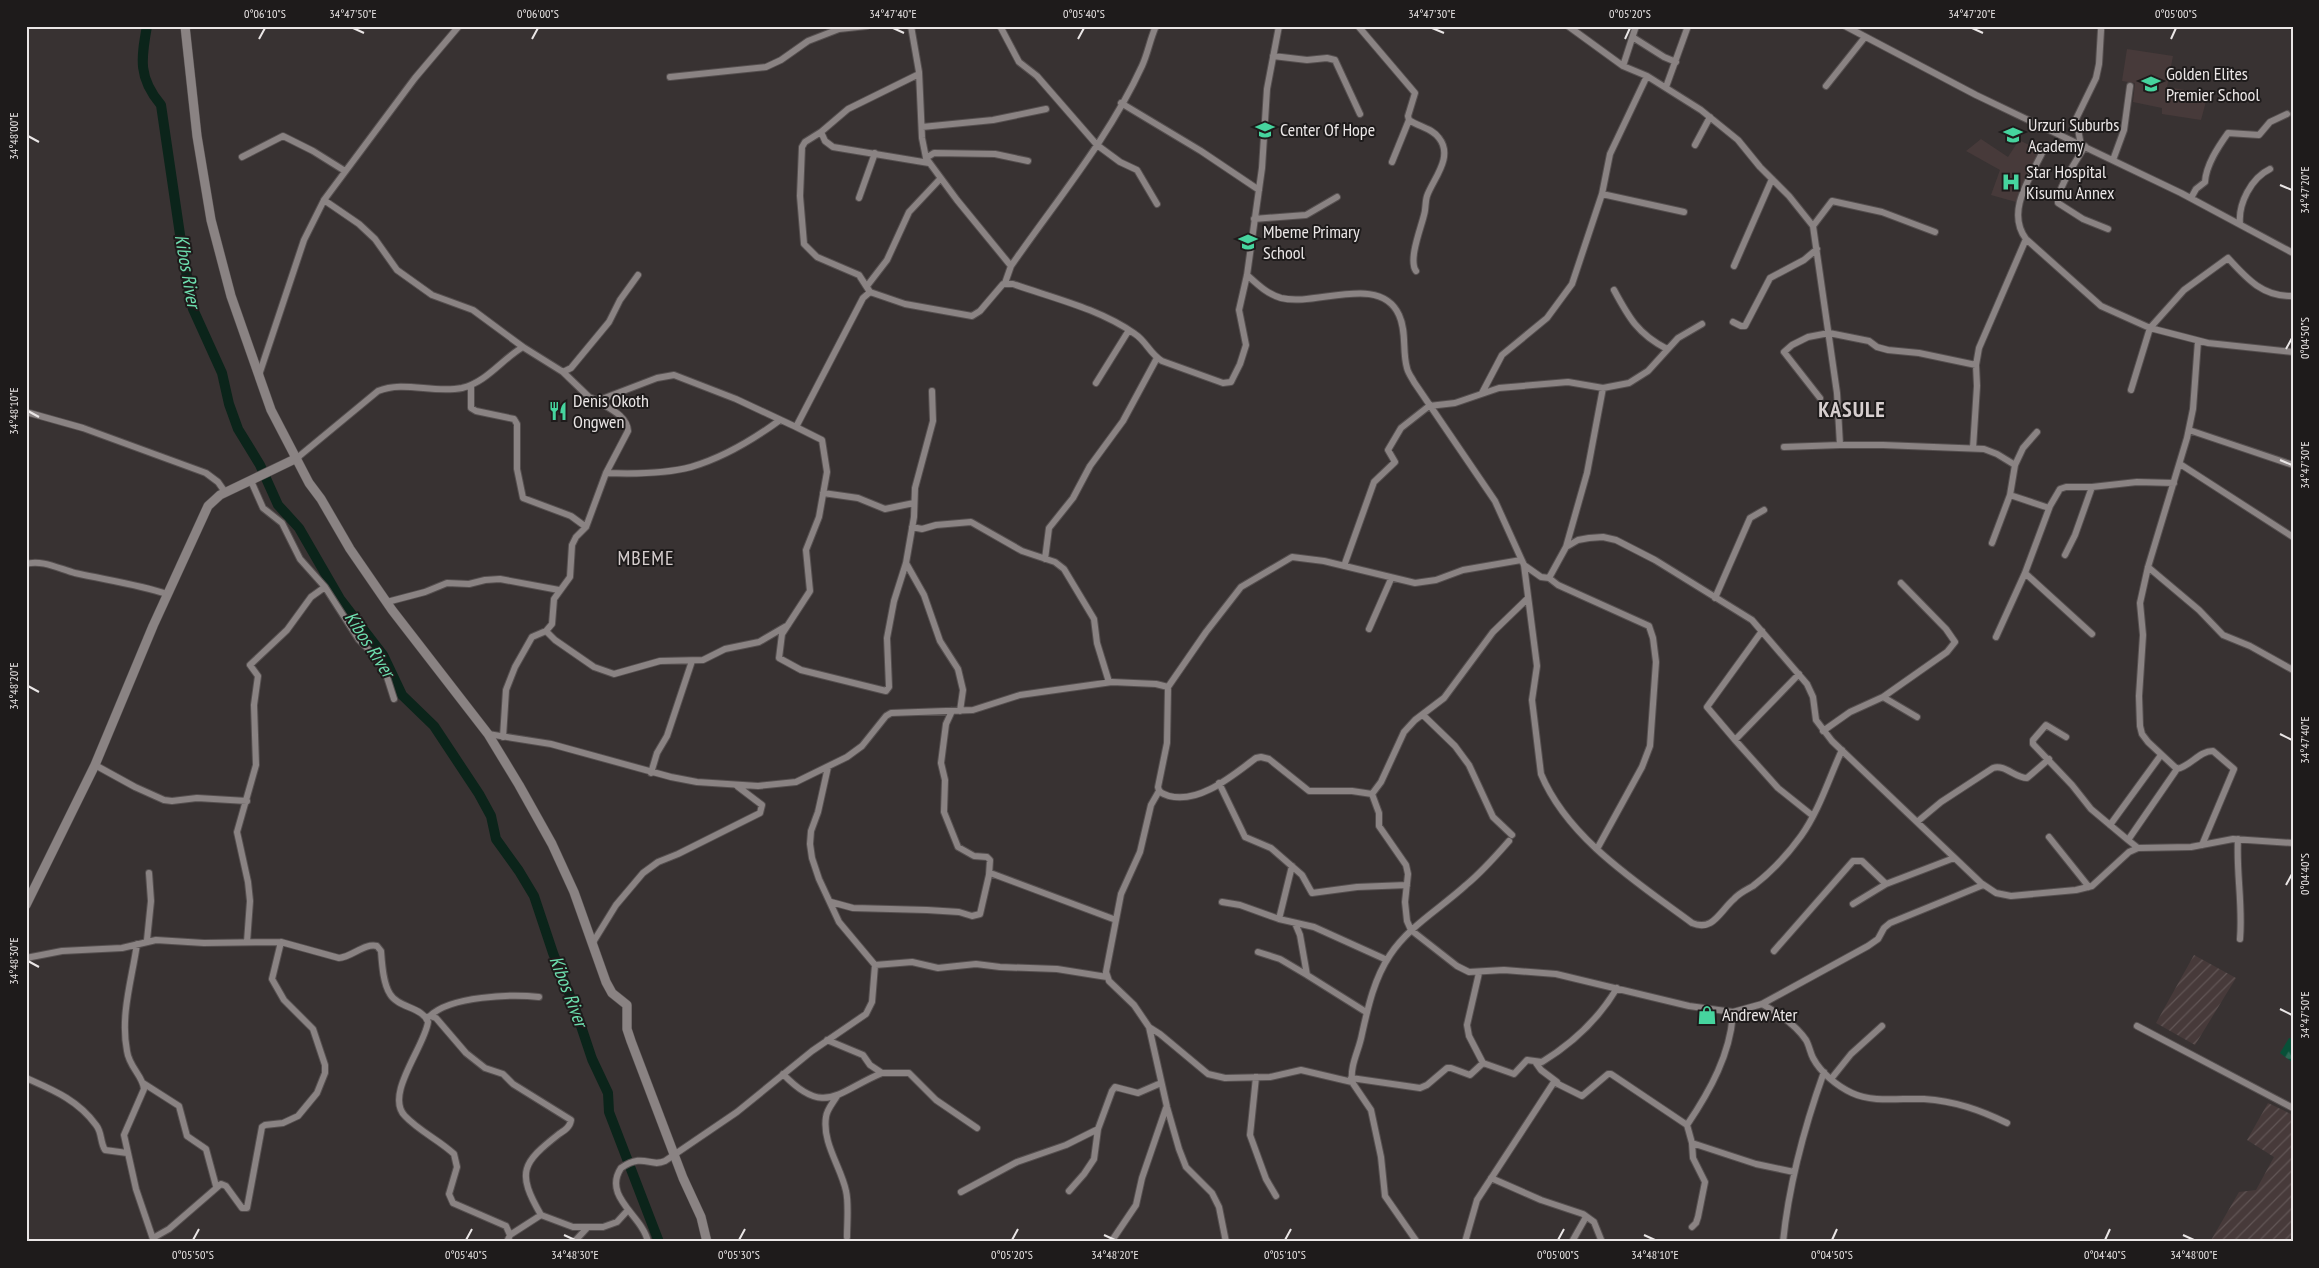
<svg xmlns="http://www.w3.org/2000/svg" width="2319" height="1268" font-family="'PT Sans Narrow',sans-serif">
<style>
.built{fill:#473a3a}
.industrial{fill:url(#industrial-furrows)}
.forest{fill:url(#forest-firs)}
.lines{fill:none;stroke-linecap:round;stroke-linejoin:round}
.canal{stroke:#0b241a;stroke-width:5.5}
.river{stroke:#0b241a;stroke-width:10}
.street-casing{stroke:#554f4f;stroke-width:8}
.secondary-casing{stroke:#554f4f;stroke-width:10}
.street{stroke:#8a8383;stroke-width:6}
.secondary{stroke:#8a8383;stroke-width:9}
.ticks{fill:none;stroke:#eae6e6;stroke-width:2}
.labels{text-anchor:middle;stroke-width:4;stroke-linejoin:round;paint-order:stroke}
.poi-label{font-size:18px;fill:#eae6e6;stroke:#1e1b1b;text-anchor:start}
.water-label{font-size:19px;font-style:italic;fill:#6ddeae;stroke:#1e1b1b}
.quarter-label{font-size:20px;letter-spacing:1px;fill:#d6cece;stroke:#1e1b1b}
.district-label{font-size:22px;font-weight:bold;letter-spacing:1px;fill:#d6cece;stroke:#1e1b1b}
.neatline{fill:none;stroke:#eae6e6;stroke-width:2}
.ticks-label{font-size:12px;text-anchor:middle;fill:#eae6e6}
</style>
<defs>
<pattern id="industrial-furrows" width="10" height="10" patternUnits="userSpaceOnUse" patternTransform="scale(1.25)"><rect width="10" height="10" fill="#473a3a"/><path d="M-1 1l2-2M0 10L10 0M9 11l2-2" fill="none" stroke="#625656"/></pattern>
<pattern id="forest-firs" width="22" height="20" patternUnits="userSpaceOnUse" patternTransform="scale(1.25)"><rect width="22" height="20" fill="#085038"/><path d="M5 1l3.5 6h-7zM16 11l3.5 6h-7z" fill="#2c6955"/></pattern>
</defs>
<rect width="100%" height="100%" fill="#383232"/>
<path class="built" d="M 2127,49 L 2173,56 L 2167,87 L 2208,94 L 2201,120 L 2162,114 L 2162,108 L 2133,102 L 2135,83 L 2122,81 Z
M 1981,139 L 2008,157 L 2019,140 L 2041,151 L 2016,202 L 1991,195 L 2000,170 L 1966,151 Z"/>
<path class="industrial" d="M 2194,955 L 2236,978 L 2195,1045 L 2156,1023 Z
M 2268,1103 L 2293,1115 L 2293,1242 L 2210,1242 L 2239,1192 L 2256,1190 L 2274,1157 L 2247,1140 Z"/>
<path class="forest" d="M 2289,1038 L 2293,1039 L 2293,1063 L 2280,1053 Z"/>
<g class="lines">
<path class="canal" d="M 2288,26 L 2293,27"/>
<path class="river" d="M 147,26 C 141,59 138,78 161,105 L 183,255 L 193,309 L 222,373 L 229,404 L 238,429 L 260,465 L 278,505 L 299,528 L 340,599 L 383,655 L 402,695 L 434,726 L 479,794 L 491,816 L 496,839 L 519,871 L 534,896 L 553,953 L 576,1011 L 592,1059 L 608,1093 L 609,1112 L 659,1242"/>
<g class="street-casing">
<path id="street" d="M 911,26 L 919,72 L 922,138 L 926,158 L 957,200 L 1011,266
M 1000,26 L 1019,62 L 1037,76 L 1097,145 L 1120,162 L 1137,170 L 1157,204
M 1358,26 L 1415,93 L 1408,116 L 1409,120 C 1419,127 1432,128 1439,138 C 1454,157 1433,179 1427,196 C 1425,202 1426,209 1424,215 C 1421,228 1408,260 1416,271
M 1568,26 L 1623,66 L 1647,76 L 1701,110 L 1738,140 L 1760,167 L 1789,196 L 1813,226 L 1837,393 L 1840,445 L 1883,445 L 1984,449 L 1997,454 L 2015,465 L 2010,495 L 2049,508
M 1845,26 L 1976,95 L 2181,193 L 2293,253
M 1634,38 L 1664,57 L 1676,62
M 1273,56 L 1307,60 L 1327,58 L 1335,60 L 1360,114
M 1623,66 L 1636,26
M 919,74 L 848,109 L 821,132 L 825,141 L 833,147 L 929,163
M 670,77 L 766,67 L 781,60 L 808,41 L 839,29 L 867,26
M 1826,86 L 1865,37
M 1666,87 L 1688,26
M 1121,103 L 1201,151 L 1259,190
M 922,127 L 993,120 L 1046,109
M 821,132 L 805,142 L 802,147 L 800,196 L 804,244 L 817,257 L 859,275 L 870,292
M 1695,145 L 1710,117
M 2081,145 L 2076,119 L 2096,78 L 2099,64 L 2101,30
M 2085,146 C 2077,160 2057,188 2058,203 L 2083,219 L 2108,229
M 2044,149 C 2031,177 2005,211 2026,239 L 2101,306 L 2150,328 L 2208,343 L 2293,352
M 242,157 L 283,136 L 313,151 L 345,171
M 926,158 L 934,153 L 995,154 L 1028,161
M 2113,160 L 2124,130 L 2130,86
M 1392,162 L 1409,120
M 1602,194 L 1684,212
M 859,198 L 875,153
M 2191,198 L 2196,189 L 2205,182 C 2206,165 2218,147 2228,133 L 2259,135 L 2270,122 L 2287,114
M 324,200 L 359,224 L 375,239 L 397,270 L 432,295 L 473,310 L 523,347
M 1254,219 L 1306,215 L 1337,197
M 2240,224 C 2238,204 2251,178 2270,169
M 1813,226 L 1832,201 L 1882,212 L 1935,232
M 1734,266 L 1772,179
M 1247,275 C 1257,284 1267,294 1281,298 C 1316,307 1380,273 1399,315 C 1407,332 1402,351 1407,368 C 1408,373 1412,378 1414,382 L 1495,501 L 1524,565 L 1541,577 L 1549,578 L 1558,585 L 1649,626 L 1653,638 L 1656,662 L 1650,746 L 1642,767 L 1597,849
M 1005,283 L 1011,266 C 1056,201 1109,138 1142,66 C 1148,53 1150,39 1156,26
M 867,286 L 887,260 L 909,212 L 940,179
M 1614,290 C 1629,318 1638,334 1667,349
M 1733,322 L 1741,326 L 1745,326 L 1770,278 L 1804,260 L 1817,249
M 563,372 L 571,368 L 609,322 L 620,300 L 638,275
M 259,375 L 304,240 L 324,200 L 415,78 L 459,26
M 1096,383 L 1129,330
M 471,385 L 471,408 L 476,411 L 514,419 L 517,424 L 517,469 L 523,498 L 571,516 L 586,527
M 2131,390 L 2150,328 L 2184,290 L 2228,258 C 2247,279 2263,297 2293,296
M 1482,393 L 1502,355 L 1547,318 L 1572,284 L 1602,194 L 1610,154 L 1647,76
M 1820,398 L 1784,352 L 1792,345 L 1808,337 L 1829,333 L 1869,341 L 1877,347 L 1888,350 L 1919,353 L 1976,365
M 26,412 L 83,428 L 206,473 L 218,482 L 225,492
M 796,427 L 822,440 L 827,472 L 819,517 L 806,550 L 810,591 L 782,634 L 779,658 L 801,670 L 886,691 L 889,687 L 887,638 L 894,601 L 906,563 L 914,517 L 915,488 L 933,421 L 932,391
M 2189,430 L 2293,465
M 1784,447 L 1840,445
M 1973,448 L 1977,386 L 1976,365 L 1979,348 L 2026,239
M 297,458 L 378,391 C 404,380 433,394 462,388 C 487,382 502,359 523,347 L 563,372 L 589,397 L 596,400 L 602,399 L 657,378 L 674,375 L 736,399 L 796,427 L 863,298 L 870,292 L 905,304 L 972,316 L 980,311 L 1003,284 L 1013,284 C 1053,298 1100,309 1135,334 C 1146,341 1150,354 1162,361 L 1223,383 L 1231,382 L 1240,364 L 1246,345 L 1239,310 L 1247,275 L 1262,168 L 1267,89 L 1279,26
M 2180,464 L 2293,537
M 2015,465 L 2023,448 L 2037,432
M 606,473 C 634,474 665,474 691,467 C 722,458 754,439 780,420
M 251,481 L 263,508 L 282,523 L 300,559 L 325,587 L 359,640 L 378,659 L 387,677 L 394,699
M 823,493 L 858,498 L 885,509 L 914,503
M 912,527 L 922,529 L 936,525 L 971,522 L 1022,551 L 1055,562 L 1064,569 L 1094,619 L 1097,643 L 1109,682
M 1992,543 L 2010,495
M 1566,547 L 1587,473 L 1603,388
M 2065,555 L 2075,535 L 2092,487
M 1045,559 L 1049,528 L 1073,498 L 1090,466 L 1123,421 L 1157,358
M 906,563 L 924,595 L 940,641 L 958,669 L 963,690 L 960,711
M 26,564 C 41,559 60,569 75,573 C 106,580 137,584 167,594
M 1524,565 L 1537,666 L 1532,700 L 1541,774 C 1568,839 1638,883 1692,923 C 1713,932 1720,911 1734,899 C 1739,893 1746,890 1753,886 C 1770,873 1788,854 1801,836 C 1819,811 1829,778 1842,750
M 1344,566 L 1374,482 L 1395,462 L 1388,450 L 1401,428 L 1429,406 L 1455,403 L 1499,388 L 1568,382 L 1603,388 L 1629,383 L 1648,371 L 1678,338 L 1702,324
M 2148,567 L 2199,610 L 2223,635 L 2250,646 L 2293,670
M 2025,573 L 2092,634
M 1549,578 L 1566,547 L 1578,540 L 1589,538 L 1603,537 L 1616,540 L 1655,560 L 1752,620 L 1807,684 L 1813,697 L 1816,720 L 1832,741 L 1981,883 L 1996,893 L 2011,896 L 2076,890 L 2092,886 L 2129,852 L 2138,848 L 2191,847 L 2233,839 L 2293,843
M 1715,598 L 1750,518 L 1764,510
M 387,602 L 425,592 L 447,583 L 469,584 L 485,580 L 500,579 L 559,590
M 1369,629 L 1391,579
M 546,631 L 555,640 L 594,667 L 614,674 L 660,661 L 703,660 L 725,649 L 759,642 L 788,625
M 1996,637 L 2025,573 L 2050,506 L 2060,489 L 2066,487 L 2092,487 L 2137,482 L 2174,483
M 1799,674 L 1735,740 L 1778,788 L 1813,816
M 1168,687 L 1206,632 L 1241,587 L 1292,557 L 1324,561 L 1415,583 L 1436,580 L 1463,570 L 1521,560
M 1883,697 L 1947,652 L 1955,642 L 1946,629 L 1901,583
M 1423,715 L 1455,746 L 1469,765 L 1493,817 L 1512,835
M 1823,731 L 1850,712 L 1883,697 L 1917,717
M 488,734 L 551,744 L 671,777 L 697,782 L 758,786 L 796,782 L 847,757 L 862,746 L 886,716 L 891,713 L 973,710 L 1020,695 L 1112,682 L 1156,684 L 1168,687 L 1167,743 L 1158,787 C 1159,793 1163,794 1169,796 C 1200,804 1233,775 1256,758 L 1261,757 L 1269,759 L 1309,791 L 1352,791 L 1372,794 L 1381,782 L 1404,732 L 1415,720 L 1444,698 L 1493,632 L 1528,598
M 503,737 L 506,690 L 515,667 L 532,637 L 546,631 L 552,624 L 554,599 L 570,577 L 572,545 L 576,537 L 586,527 L 606,473 L 628,431 C 627,415 608,408 596,400
M 2066,737 L 2046,725 L 2033,740 L 2033,744 L 2072,785 L 2091,809 L 2128,840
M 1735,740 L 1707,707 L 1762,631
M 95,765 L 135,787 L 164,800 L 172,801 L 197,798 L 247,801
M 2177,769 L 2148,742 L 2142,734 L 2140,726 L 2139,696 L 2143,635 L 2140,603 L 2148,567 L 2187,438 L 2193,409 L 2198,341
M 651,773 L 657,753 L 667,736 L 692,661
M 1219,783 L 1245,837 L 1271,848 L 1302,875 L 1312,893 L 1357,887 L 1407,885
M 1159,791 L 1151,805 L 1140,852 L 1121,894 L 1106,972 L 1109,981 L 1134,1005 L 1149,1027 L 1160,1034 L 1208,1074 L 1225,1078 L 1270,1077 L 1301,1070 L 1352,1082 L 1371,1110 L 1381,1157 L 1385,1196 L 1417,1242
M 1372,794 L 1379,813 L 1379,826 L 1406,865 L 1408,874 L 1405,902 L 1407,921 L 1411,930 L 1457,966 L 1469,972 L 1504,970 L 1556,974 L 1689,1006 L 1733,1012 L 1762,1004 L 1868,946 L 1878,939 L 1884,928 L 1890,923 L 1983,885
M 1917,822 L 1941,802 L 1993,768 C 2005,764 2015,778 2027,778 L 2049,759
M 2110,825 L 2161,755
M 2049,837 L 2089,887
M 2238,839 C 2236,872 2243,905 2240,939
M 2138,848 L 2128,840 L 2177,769 C 2191,766 2199,751 2213,751 L 2234,769 L 2202,845
M 993,874 L 1116,920
M 831,902 L 853,908 L 927,910 L 959,912 L 972,916 L 980,914 L 989,875 L 990,860 L 987,857 L 974,856 L 958,847 L 944,812 L 945,780 L 941,763 L 946,724 L 952,711
M 1222,902 L 1240,905 L 1279,919 L 1314,927 L 1387,960
M 1853,904 L 1886,884 L 1954,858
M 1279,919 L 1292,866
M 1295,923 L 1300,935 L 1307,975 L 1366,1012
M 147,940 L 151,901 L 149,873
M 247,942 L 250,901 L 248,882 L 237,832 L 256,765 L 254,705 L 258,676 L 250,665 L 287,630 L 311,597 L 325,587
M 137,944 C 132,979 120,1015 127,1051 C 129,1067 143,1076 144,1089 L 124,1135 L 136,1189 L 154,1242
M 592,944 L 616,905 L 643,873 L 658,862 L 678,854 L 760,813 L 762,805 L 737,786
M 1774,951 L 1853,861 L 1862,861 L 1886,884
M 1258,952 L 1280,959 L 1307,975
M 26,958 L 62,951 L 122,948 L 156,940 L 204,943 L 281,942 L 339,958 C 352,957 364,943 377,946 L 381,951 C 382,964 383,983 390,994 C 398,1008 423,1007 428,1022 C 425,1046 384,1095 405,1116 C 419,1131 439,1140 454,1154 L 457,1167 L 449,1194 L 453,1203 L 506,1226 L 510,1235
M 875,965 L 912,962 L 938,968 L 976,964 L 1000,967 L 1057,969 L 1107,977
M 1479,973 L 1467,1025 L 1469,1036 L 1483,1063 L 1514,1074 L 1527,1060 L 1542,1062 C 1573,1043 1598,1020 1617,988
M 1762,1004 C 1778,1013 1796,1025 1806,1040 C 1809,1045 1810,1052 1813,1058 C 1821,1073 1837,1086 1852,1093 C 1873,1103 1901,1098 1924,1099 C 1955,1101 1980,1110 2007,1123
M 430,1016 C 450,996 512,994 539,997
M 426,1018 L 430,1016 L 436,1018 L 466,1053 L 485,1068 L 503,1074 L 513,1084 L 571,1120 C 570,1127 565,1130 559,1134 C 522,1163 516,1172 541,1215
M 2137,1026 L 2293,1108
M 1149,1027 L 1167,1107 L 1179,1149 L 1186,1167 L 1212,1193 L 1219,1207 L 1226,1242
M 827,1040 L 863,1055 L 870,1065 L 882,1073 L 909,1073 L 936,1100 L 977,1128
M 1536,1063 L 1541,1070 L 1557,1082
M 783,1074 C 825,1118 838,1091 882,1073
M 1256,1077 L 1250,1135 L 1266,1179 L 1276,1196
M 26,1078 C 53,1090 78,1100 96,1125 C 102,1132 100,1142 105,1150 L 127,1153
M 1351,1078 L 1420,1088 L 1427,1085 L 1447,1068 L 1451,1068 L 1470,1075 L 1483,1063
M 1831,1079 L 1851,1054 L 1882,1026
M 1352,1082 C 1350,1064 1359,1051 1362,1034 C 1368,1007 1374,979 1390,955 C 1409,926 1441,908 1466,885 C 1482,872 1495,857 1509,841
M 143,1083 L 179,1106 L 187,1136 L 206,1149 L 216,1186
M 837,1096 C 833,1103 827,1109 826,1117 C 822,1143 841,1167 846,1191 C 849,1203 847,1224 847,1237
M 1687,1125 C 1710,1091 1731,1053 1733,1012
M 1491,1178 L 1541,1200 L 1583,1214 L 1594,1222 L 1602,1242
M 1069,1191 L 1084,1174 L 1094,1159 L 1098,1129 L 1112,1091 L 1115,1087 L 1138,1093 L 1161,1083
M 961,1192 L 1017,1162 L 1066,1145 L 1098,1129
M 1692,1227 L 1696,1223 L 1698,1217 L 1705,1182 L 1693,1158 L 1692,1143
M 153,1238 L 169,1229 L 221,1184 L 226,1186 L 242,1208 L 247,1208 L 262,1127 L 265,1125 L 283,1123 L 298,1116 L 317,1093 L 325,1073 L 325,1065 L 313,1029 L 284,1000 L 272,979 L 281,942
M 1573,1240 L 1586,1217
M 507,1242 L 510,1235 L 541,1215 L 573,1227 L 603,1227 L 617,1222 L 628,1210
M 574,1242 L 587,1228
M 648,1242 C 643,1216 602,1197 621,1168 C 644,1152 650,1168 665,1161 L 737,1112 L 812,1051 L 866,1014 L 872,1002 L 875,965 L 839,922 L 819,879 L 812,858 L 810,844 L 811,831 L 818,812 L 828,767
M 1111,1242 L 1136,1205 L 1142,1178 L 1166,1108
M 1465,1242 L 1477,1200 L 1554,1082 L 1582,1096 L 1608,1074 L 1611,1074 L 1687,1125 L 1692,1143 L 1756,1164 L 1794,1172
M 1783,1242 C 1789,1183 1804,1128 1824,1072"/>
</g>
<g class="secondary-casing">
<path id="secondary" d="M 185,26 L 197,136 L 211,220 L 231,296 L 271,410 L 309,483 L 321,499 L 350,549 L 392,610 L 488,734 L 519,785 L 552,844 L 574,892 L 606,982 L 612,993 L 627,1005 L 627,1029 L 631,1041 L 683,1178 L 701,1217 L 707,1242
M 26,905 L 95,765 L 153,626 L 208,506 L 220,495 L 297,458"/>
</g>
<use href="#street" class="street"/>
<use href="#secondary" class="secondary"/>
</g>
<path class="ticks" d="M 353,28 L 364,33M 893,28 L 904,33M 1432,28 L 1444,33M 1972,28 L 1983,33M 259,39 L 265,28M 532,39 L 538,28M 1078,39 L 1084,28M 1625,39 L 1630,28M 2171,39 L 2176,28M 28,136 L 39,142M 2280,185 L 2292,190M 2286,349 L 2292,338M 28,411 L 39,417M 2280,460 L 2292,465M 28,686 L 39,692M 2280,734 L 2292,740M 2286,885 L 2292,874M 28,961 L 39,967M 2280,1009 L 2292,1015M 564,1235 L 575,1240M 1104,1235 L 1115,1240M 1644,1235 L 1655,1240M 2183,1235 L 2194,1240M 193,1240 L 199,1229M 466,1240 L 472,1229M 739,1240 L 745,1229M 1012,1240 L 1018,1229M 1285,1240 L 1291,1229M 1558,1240 L 1564,1229M 1832,1240 L 1837,1229M 2105,1240 L 2110,1229"/>
<defs>
<g id="school-bare" transform="scale(1.5)"><path d="M0-5L7-2L0 1L-7-2ZM-4 1L0 2.5L4 1V4Q0 6-4 4Z" fill="#46d49e" stroke="#1e1b1b" stroke-width="2.5" paint-order="stroke"/></g>
<g id="hospital-bare" transform="scale(1.5)"><path d="M-5-5h3v3.5h4V-5h3V5h-3V1.5h-4V5h-3Z" fill="#46d49e" stroke="#1e1b1b" stroke-width="2.5" paint-order="stroke"/></g>
<g id="restaurant-bare" transform="scale(1.5)"><path d="M-5-6h1v4h1v-4h1v4h1v-4h1v5L-1.5 .5V6h-2V.5L-5-1ZM5-6V6H3V1.5H1.5Q1.5-4 5-6Z" fill="#46d49e" stroke="#1e1b1b" stroke-width="2.5" paint-order="stroke"/></g>
<g id="shop-bare" transform="scale(1.5)"><path d="M-5-2.5h2.3a2.7 3.5 0 0 1 5.4 0H5L5.5 6h-11ZM-1.5-2.5h3a1.5 2.3 0 0 0-3 0Z" fill="#46d49e" stroke="#1e1b1b" stroke-width="2.5" paint-order="stroke"/></g>
</defs>
<g fill-rule="evenodd">
<use href="#school-bare" x="2151" y="84"/>
<use href="#school-bare" x="1265" y="130"/>
<use href="#school-bare" x="2013" y="135"/>
<use href="#hospital-bare" x="2011" y="182"/>
<use href="#school-bare" x="1248" y="242"/>
<use href="#restaurant-bare" x="558" y="411"/>
<use href="#shop-bare" x="1707" y="1015"/>
</g>
<g class="labels">
<g class="poi-label">
<text x="2166" y="80">Golden Elites<tspan x="2166" dy="21">Premier School</tspan></text>
<text x="2028" y="131">Urzuri Suburbs<tspan x="2028" dy="21">Academy</tspan></text>
<text x="1280" y="136">Center Of Hope</text>
<text x="2026" y="178">Star Hospital<tspan x="2026" dy="21">Kisumu Annex</tspan></text>
<text x="1263" y="238">Mbeme Primary<tspan x="1263" dy="21">School</tspan></text>
<text x="573" y="407">Denis Okoth<tspan x="573" dy="21">Ongwen</tspan></text>
<text x="1722" y="1021">Andrew Ater</text>
</g>
<g class="water-label">
<text transform="translate(188 271) rotate(80)" y="7">Kibos River</text>
<text transform="translate(370 644) rotate(57)" y="7">Kibos River</text>
<text transform="translate(569 991) rotate(69)" y="7">Kibos River</text>
</g>
<g class="quarter-label">
<text x="646" y="565">MBEME</text>
</g>
<g class="district-label">
<text x="1852" y="417">KASULE</text>
</g>
</g>
<rect width="2319" height="1268" fill="none" stroke="#1e1b1b" stroke-width="55"/>
<rect x="28" y="28" width="2264" height="1212" class="neatline"/>
<g class="ticks-label">
<text x="265" y="18">0°06'10"S</text>
<text x="353" y="18">34°47'50"E</text>
<text x="538" y="18">0°06'00"S</text>
<text x="893" y="18">34°47'40"E</text>
<text x="1084" y="18">0°05'40"S</text>
<text x="1432" y="18">34°47'30"E</text>
<text x="1630" y="18">0°05'20"S</text>
<text x="1972" y="18">34°47'20"E</text>
<text x="2176" y="18">0°05'00"S</text>
<text transform="translate(14 136) rotate(-90)" y="4">34°48'00"E</text>
<text transform="translate(2305 190) rotate(-90)" y="4">34°47'20"E</text>
<text transform="translate(2305 338) rotate(-90)" y="4">0°04'50"S</text>
<text transform="translate(14 411) rotate(-90)" y="4">34°48'10"E</text>
<text transform="translate(2305 465) rotate(-90)" y="4">34°47'30"E</text>
<text transform="translate(14 686) rotate(-90)" y="4">34°48'20"E</text>
<text transform="translate(2305 740) rotate(-90)" y="4">34°47'40"E</text>
<text transform="translate(2305 874) rotate(-90)" y="4">0°04'40"S</text>
<text transform="translate(14 961) rotate(-90)" y="4">34°48'30"E</text>
<text transform="translate(2305 1015) rotate(-90)" y="4">34°47'50"E</text>
<text x="193" y="1259">0°05'50"S</text>
<text x="466" y="1259">0°05'40"S</text>
<text x="575" y="1259">34°48'30"E</text>
<text x="739" y="1259">0°05'30"S</text>
<text x="1012" y="1259">0°05'20"S</text>
<text x="1115" y="1259">34°48'20"E</text>
<text x="1285" y="1259">0°05'10"S</text>
<text x="1558" y="1259">0°05'00"S</text>
<text x="1655" y="1259">34°48'10"E</text>
<text x="1832" y="1259">0°04'50"S</text>
<text x="2105" y="1259">0°04'40"S</text>
<text x="2194" y="1259">34°48'00"E</text>
</g>
</svg>
